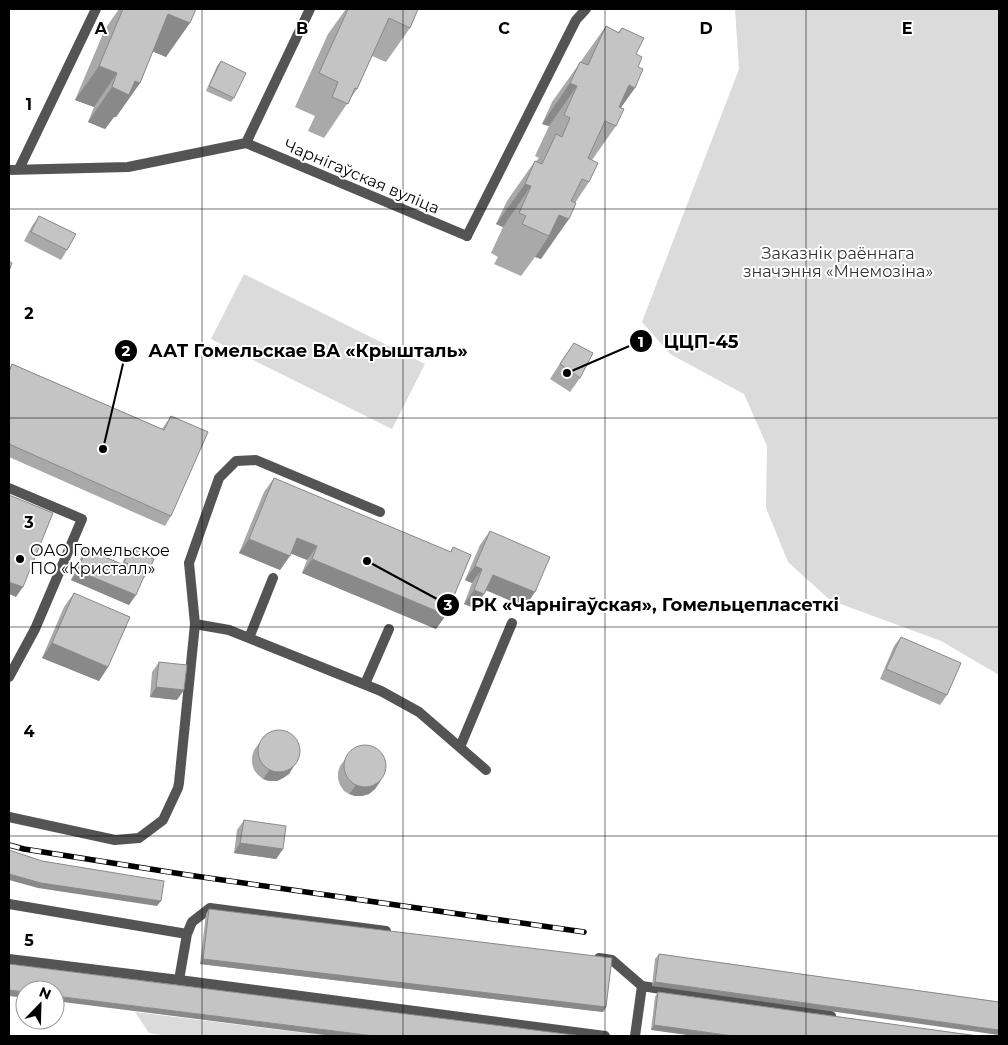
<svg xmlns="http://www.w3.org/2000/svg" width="1008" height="1045" font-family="Montserrat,sans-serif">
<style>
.green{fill:#dbdbdb}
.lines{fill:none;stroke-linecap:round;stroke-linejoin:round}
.service{stroke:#545454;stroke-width:10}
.minor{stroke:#545454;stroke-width:10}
.rail-casing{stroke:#000;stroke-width:5.5}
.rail{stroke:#fff;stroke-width:4;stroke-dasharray:11;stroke-linecap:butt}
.wall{fill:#a9a9a9}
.shaded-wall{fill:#898989}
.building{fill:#c4c4c4;stroke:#898989}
.grid{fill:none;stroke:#000;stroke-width:1;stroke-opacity:0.55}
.poi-dot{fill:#000;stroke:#fff;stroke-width:2}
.labels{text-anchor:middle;stroke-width:4;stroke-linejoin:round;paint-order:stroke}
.street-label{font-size:16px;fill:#000;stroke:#fff}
.park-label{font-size:16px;fill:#323232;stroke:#fff}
.poi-label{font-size:16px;fill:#000;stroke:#fff;text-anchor:start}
.grid-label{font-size:16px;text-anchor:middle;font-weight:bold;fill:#000;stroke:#fff;stroke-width:4;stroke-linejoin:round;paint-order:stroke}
.leader{fill:none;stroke:#000;stroke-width:2}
.callout-dot{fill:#000;stroke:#fff;stroke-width:2}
.mark-label{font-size:15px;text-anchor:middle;font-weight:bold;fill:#fff}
.callout-label{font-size:18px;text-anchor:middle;font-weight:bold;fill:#000;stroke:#fff;stroke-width:4;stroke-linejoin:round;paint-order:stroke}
</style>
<rect width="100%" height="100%" fill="#fff"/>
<path class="green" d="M 735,9 L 999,9 L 999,675 L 941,641 L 830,600 L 788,562 L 766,508 L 767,446 L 744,394 L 670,354 L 642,322 L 739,69 Z
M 244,274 L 425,364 L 392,429 L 211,339 Z
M 135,1012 L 330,1036 L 167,1036 L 149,1033 Z"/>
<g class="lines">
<path class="service" d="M 467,236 L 576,20 L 586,9
M 9,488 L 82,519 L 35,629 L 9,677
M 195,624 L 229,630 L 381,691 L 419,712 L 486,770
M 249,638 L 273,578
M 365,684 L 389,629
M 460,747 L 512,623
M 9,817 L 115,840 L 139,838 L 163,820 L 178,788 L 179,783 L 195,624 L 189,563 L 219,478 L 236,461 L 256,460 L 380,512
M 9,904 L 187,934 L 179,980 L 605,1036
M 187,934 L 192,922 L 210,908 L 386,931
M 599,958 L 612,960 L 642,986 L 635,1036
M 9,959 L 179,980
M 642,986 L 831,1016"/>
<path class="minor" d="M 246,143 L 310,9
M 19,169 L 96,9
M 9,170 L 128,167 L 246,143 L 467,236"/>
<g class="rail-casing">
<path id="rail" d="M 9,845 L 24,849 L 188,875 L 584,932"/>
</g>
<use href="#rail" class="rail"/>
</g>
<path class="wall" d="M 119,9 L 196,9 L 166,57 L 153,51 L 140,83 L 116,117 L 114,117 L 105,129 L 88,122 L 94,107 L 75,100 L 105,29 Z
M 346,9 L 418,9 L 410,28 L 386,62 L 372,56 L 357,89 L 324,138 L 308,131 L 315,116 L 295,107 L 328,34 Z
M 606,26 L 618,32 L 622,28 L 636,54 L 616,126 L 592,160 L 589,182 L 575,203 L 541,259 L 535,257 L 521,276 L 494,264 L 498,257 L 491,253 L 503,227 L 496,224 L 507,201 L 535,161 L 536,161 L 539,158 L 535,156 L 549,126 L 542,124 L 552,102 Z
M 221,61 L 234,98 L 231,102 L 206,91 L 217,66 Z
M 39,216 L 67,250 L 61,260 L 24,241 L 32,226 Z
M 574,343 L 580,378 L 570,392 L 550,379 L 564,357 Z
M 12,364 L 162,429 L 171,416 L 171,516 L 165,526 L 9,457 L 9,369 Z
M 274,478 L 450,552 L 453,547 L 446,615 L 436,629 L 302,573 L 307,560 L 291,553 L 280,570 L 239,553 L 264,492 Z
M 490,531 L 525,607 L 486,590 L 474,608 L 464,604 L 472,583 L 465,580 L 480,545 Z
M 131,548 L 148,573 L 144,578 L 144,577 L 129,605 L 71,580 L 80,559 L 86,549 L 122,564 L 127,553 Z
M 74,593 L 108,667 L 99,681 L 42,658 L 64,607 Z
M 901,637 L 947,695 L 940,705 L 880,679 L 894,646 Z
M 159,662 L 177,700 L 150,697 L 152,672 Z
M 261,741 L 295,764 L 289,774 L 283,778 L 277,781 L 269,781 L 263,779 L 258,775 L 254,770 L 252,763 L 252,757 L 254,750 Z
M 351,751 L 381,780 L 375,789 L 369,794 L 362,796 L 355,796 L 349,794 L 344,791 L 340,785 L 338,779 L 338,772 L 340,766 Z
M 244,820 L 283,849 L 276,859 L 234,853 L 237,830 Z
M 209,909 L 606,1007 L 603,1012 L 200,964 L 206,914 Z
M 659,954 L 999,1002 L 652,986 L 655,959 Z
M 658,992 L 978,1036 L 651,1030 L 655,997 Z"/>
<path class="shaded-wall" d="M 168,14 L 190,23 L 166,57 L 144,48 Z
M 99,66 L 117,73 L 94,107 L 75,100 Z
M 135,81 L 140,83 L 116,117 L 114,117 L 105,129 L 88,122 L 112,87 Z
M 570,83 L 577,86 L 549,126 L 542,124 Z
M 629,85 L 635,88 L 610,123 Z
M 525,184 L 531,186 L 503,227 L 496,224 Z
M 559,215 L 569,219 L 541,259 L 535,257 L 549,236 Z
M 297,538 L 317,546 L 307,560 L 287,552 Z
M 249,539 L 290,556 L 280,570 L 239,553 Z
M 312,559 L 446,615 L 436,629 L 302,573 Z
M 475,566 L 482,569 L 472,583 L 465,580 Z
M 78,571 L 136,595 L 129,605 L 71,580 Z
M 493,575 L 535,592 L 525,607 L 483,589 Z
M 9,582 L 23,587 L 16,597 L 9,594 Z
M 474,590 L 484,594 L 474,608 L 464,604 Z
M 52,643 L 108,667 L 99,681 L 42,658 Z
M 156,687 L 184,690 L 177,700 L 150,697 Z
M 295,764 L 289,774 L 283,778 L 277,781 L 269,781 L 263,779 L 270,769 Z
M 381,780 L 375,789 L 369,794 L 362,796 L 355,796 L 349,794 L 356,785 Z
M 240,843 L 283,849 L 276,859 L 234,853 Z
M 9,874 L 161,901 L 157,906 L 38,888 L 9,880 Z
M 203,959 L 606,1007 L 603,1012 L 200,964 Z
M 655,982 L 999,1030 L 999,1035 L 652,986 Z
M 9,990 L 25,992 L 25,998 L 9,996 Z
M 55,996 L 374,1036 L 332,1036 L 55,1001 Z
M 654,1025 L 733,1036 L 694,1036 L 651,1030 Z"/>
<path class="building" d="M 123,9 L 196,9 L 190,23 L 168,14 L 140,83 L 135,81 L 129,95 L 112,87 L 117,73 L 99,66 Z
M 348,9 L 418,9 L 410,28 L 389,18 L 357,89 L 355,88 L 348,104 L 332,97 L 338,82 L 319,73 Z
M 606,26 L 619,33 L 622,28 L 644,38 L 636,54 L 642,57 L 638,67 L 643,69 L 635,88 L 629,85 L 619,107 L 624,109 L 616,126 L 605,121 L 588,158 L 598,163 L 589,182 L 582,179 L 571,201 L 576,203 L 569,219 L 559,215 L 549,236 L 522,224 L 526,216 L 519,213 L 531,186 L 525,184 L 535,161 L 542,164 L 556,134 L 562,137 L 570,118 L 564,115 L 577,86 L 570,83 L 580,62 L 588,65 Z
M 221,61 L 246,73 L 234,98 L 209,86 Z
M 39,216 L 76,234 L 67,250 L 31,232 Z
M 9,261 L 12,263 L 9,271 Z
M 574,343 L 593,353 L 580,378 L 560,364 Z
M 12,364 L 164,430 L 171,416 L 208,432 L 171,516 L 9,444 L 9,372 Z
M 274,478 L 451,552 L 453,547 L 471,555 L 446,615 L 312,559 L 317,546 L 297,538 L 290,556 L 249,539 Z
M 9,495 L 53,513 L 23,587 L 9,582 Z
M 490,531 L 550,557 L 535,592 L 493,575 L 484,594 L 474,590 L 482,569 L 475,566 Z
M 131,548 L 154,559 L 148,573 L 124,562 Z
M 86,549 L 145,574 L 136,595 L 78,571 Z
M 74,593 L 130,617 L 108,667 L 52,643 Z
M 901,637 L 961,663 L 947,695 L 886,669 Z
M 159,662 L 187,665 L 184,690 L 156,687 Z
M258 751a21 21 0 1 1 42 0a21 21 0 1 1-42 0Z
M344 766a21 21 0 1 1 42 0a21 21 0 1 1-42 0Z
M 244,820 L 286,826 L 283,849 L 240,843 Z
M 9,850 L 42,861 L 164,881 L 161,901 L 41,883 L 9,874 Z
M 209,909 L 612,958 L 606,1007 L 203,959 Z
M 659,954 L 999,1002 L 999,1030 L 655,982 Z
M 9,964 L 582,1036 L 374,1036 L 55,996 L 55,990 L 25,990 L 25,992 L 9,990 Z
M 658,992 L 978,1036 L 733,1036 L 654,1025 Z"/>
<path class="grid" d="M 202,9 L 202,1036M 403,9 L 403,1036M 605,9 L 605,1036M 806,9 L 806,1036M 9,209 L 999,209M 9,418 L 999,418M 9,627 L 999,627M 9,836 L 999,836"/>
<circle class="poi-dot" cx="20" cy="559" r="5"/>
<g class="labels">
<g class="street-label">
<text transform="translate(362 176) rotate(23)" y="6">Чарнігаўская вуліца</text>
</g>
<g class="park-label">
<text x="838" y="259">Заказнік раённага<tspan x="838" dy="18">значэння «Мнемозіна»</tspan></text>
</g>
<g class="poi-label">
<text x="30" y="556">ОАО Гомельское<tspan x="30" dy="18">ПО «Кристалл»</tspan></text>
</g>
</g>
<g class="grid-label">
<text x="101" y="34">A</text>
<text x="302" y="34">B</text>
<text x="504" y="34">C</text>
<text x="706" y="34">D</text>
<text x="907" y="34">E</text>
<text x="29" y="110">1</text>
<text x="29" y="319">2</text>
<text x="29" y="528">3</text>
<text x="29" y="737">4</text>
<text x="29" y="946">5</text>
</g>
<path class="leader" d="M567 373L641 341M103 449L126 351M367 561L448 605"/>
<g class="callout-dot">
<circle cx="567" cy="373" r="5"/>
<circle cx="103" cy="449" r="5"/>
<circle cx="367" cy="561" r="5"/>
<circle cx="641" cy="341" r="12"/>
<circle cx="126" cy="351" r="12"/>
<circle cx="448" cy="605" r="12"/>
</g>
<g class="mark-label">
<text x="641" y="347">1</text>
<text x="126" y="356">2</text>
<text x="448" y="610">3</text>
</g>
<g class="callout-label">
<text x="701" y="348">ЦЦП-45</text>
<text x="308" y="357">ААТ Гомельскае ВА «Крышталь»</text>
<text x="655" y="611">РК «Чарнігаўская», Гомельцепласеткі</text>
</g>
<rect width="1008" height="1045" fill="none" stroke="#000000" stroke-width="20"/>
<g transform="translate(40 1005) rotate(23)"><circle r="24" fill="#ffffff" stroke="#999999"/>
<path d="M0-4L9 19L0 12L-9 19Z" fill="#000000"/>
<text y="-8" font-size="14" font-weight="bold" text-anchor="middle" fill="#000000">N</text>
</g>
</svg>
